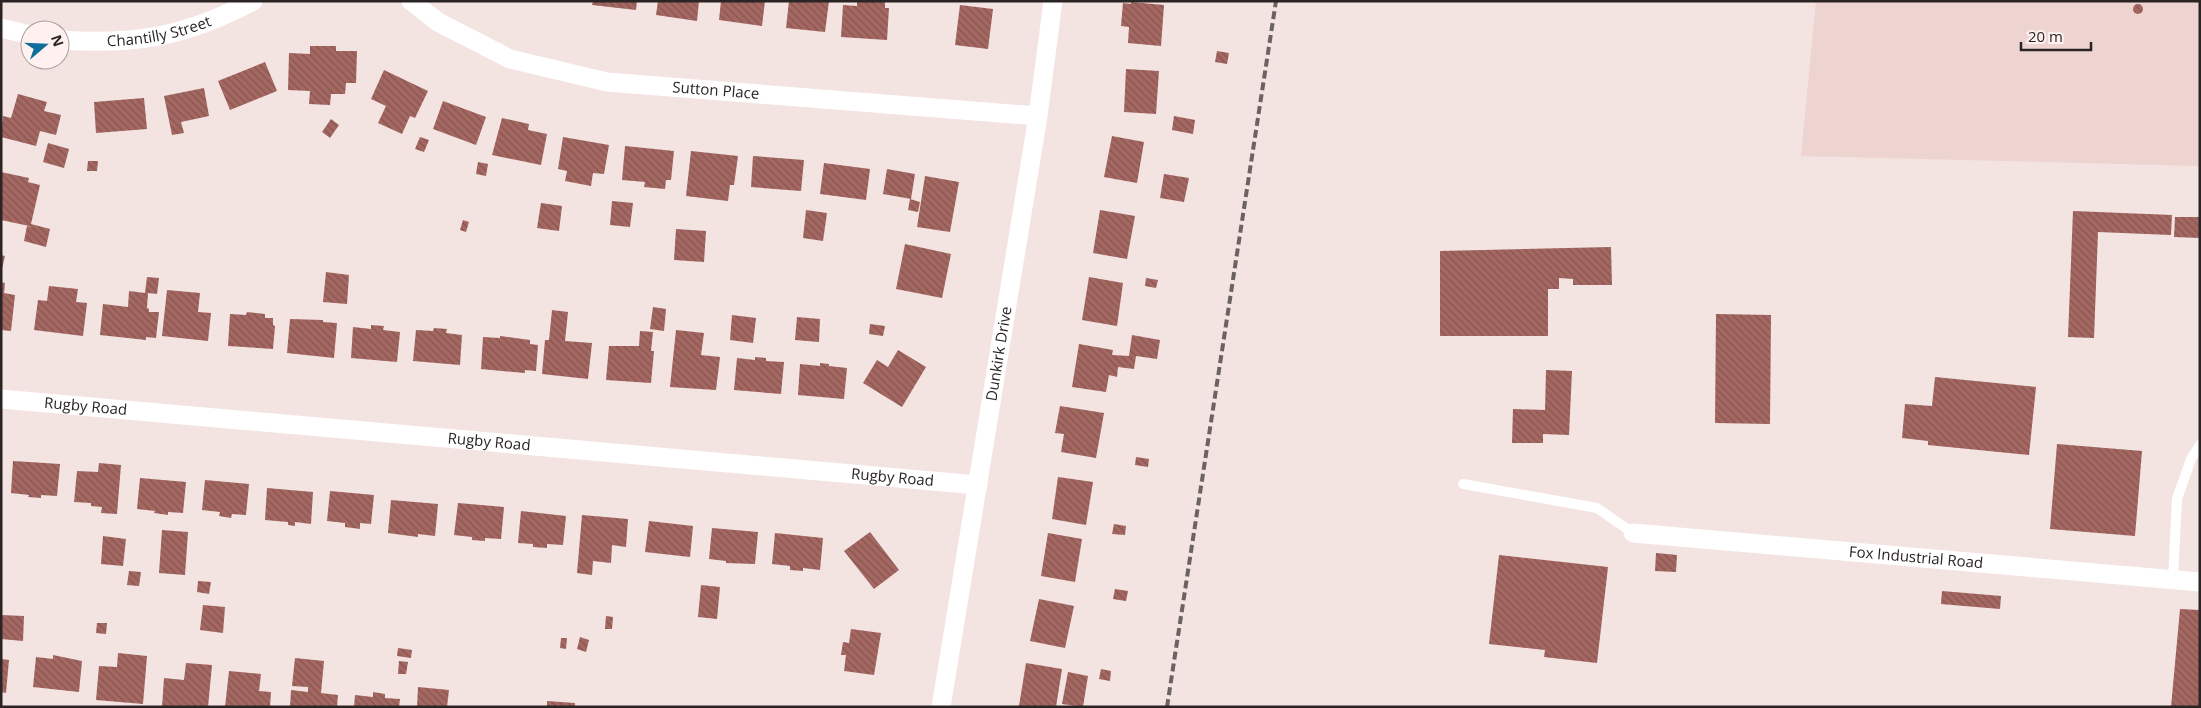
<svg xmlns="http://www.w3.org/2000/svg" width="2201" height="708" font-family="'Open Sans',sans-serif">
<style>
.built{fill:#edd4d1}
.building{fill:url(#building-back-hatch)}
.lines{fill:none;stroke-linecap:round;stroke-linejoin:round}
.lane{stroke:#fff;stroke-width:10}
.street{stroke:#fff;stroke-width:19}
.rail{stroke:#6b6262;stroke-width:4;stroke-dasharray:8 4;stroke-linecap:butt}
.labels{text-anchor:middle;stroke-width:4.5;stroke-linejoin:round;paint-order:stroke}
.street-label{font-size:15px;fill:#2a2424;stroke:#fef1f0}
</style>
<defs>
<pattern id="building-back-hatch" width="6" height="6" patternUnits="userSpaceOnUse" patternTransform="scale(1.25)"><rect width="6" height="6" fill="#a46761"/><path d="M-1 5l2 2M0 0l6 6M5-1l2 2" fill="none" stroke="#865550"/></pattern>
</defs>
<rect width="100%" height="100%" fill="#f3e3e1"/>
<path class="built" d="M 1816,1 L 2200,1 L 2200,166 L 1801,156 Z"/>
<path class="building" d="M 593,1 L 637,1 L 636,10 L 592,5 Z
M 658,1 L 699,1 L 697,21 L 656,15 Z
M 721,1 L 765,1 L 762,26 L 719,20 Z
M 789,1 L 829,1 L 825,32 L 786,28 Z
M 857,1 L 885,1 L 885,8 L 889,8 L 887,40 L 841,37 L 843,5 L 857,6 Z
M 1131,2 L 1164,5 L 1161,46 L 1128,43 L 1129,27 L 1121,26 L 1123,3 L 1131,4 Z
M2133 9a5 5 0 1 1 10 0a5 5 0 1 1-10 0Z
M 960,5 L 993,9 L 988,49 L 955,45 Z
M 310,46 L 336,46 L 336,51 L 357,51 L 356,83 L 346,83 L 345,94 L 331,94 L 330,105 L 309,104 L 310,91 L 288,90 L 289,53 L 310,54 Z
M 1217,51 L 1229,53 L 1227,64 L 1215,62 Z
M 265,62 L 277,91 L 230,110 L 218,81 Z
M 1126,69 L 1159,71 L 1156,114 L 1124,112 Z
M 384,70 L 428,91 L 415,118 L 410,116 L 402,134 L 378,123 L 386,106 L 371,99 Z
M 204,88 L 209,116 L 181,122 L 184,133 L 172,135 L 164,96 Z
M 18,94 L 47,102 L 44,111 L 61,115 L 56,135 L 40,131 L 36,146 L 1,137 L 3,116 L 11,118 Z
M 144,98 L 147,129 L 96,133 L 94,102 Z
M 443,101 L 486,117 L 476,145 L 433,129 Z
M 1174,116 L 1195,120 L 1193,134 L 1172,130 Z
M 502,118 L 529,124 L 528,130 L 547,134 L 541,165 L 492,155 Z
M 331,119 L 339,125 L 330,138 L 322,132 Z
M 1112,136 L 1144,142 L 1137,183 L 1104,177 Z
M 420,137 L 429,140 L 424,152 L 415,149 Z
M 563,137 L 609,145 L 604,174 L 593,173 L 591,186 L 565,181 L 567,171 L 558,169 Z
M 48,143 L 69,149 L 64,168 L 43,162 Z
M 625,146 L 674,151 L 671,180 L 666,180 L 665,189 L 644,187 L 645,182 L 622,180 Z
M 691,151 L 738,156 L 734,185 L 730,185 L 728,201 L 686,196 Z
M 753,156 L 804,160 L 801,191 L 751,187 Z
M 88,161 L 98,161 L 97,171 L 87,171 Z
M 478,162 L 488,164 L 486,176 L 476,174 Z
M 824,163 L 870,169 L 866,200 L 820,194 Z
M 887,169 L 915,174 L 911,199 L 883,194 Z
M 1,172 L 29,178 L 28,182 L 40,185 L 31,224 L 50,229 L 46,247 L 24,241 L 27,226 L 34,227 L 1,220 Z
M 1164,174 L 1189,178 L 1184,202 L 1160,198 Z
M 925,176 L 959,182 L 950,232 L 917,227 Z
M 910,199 L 920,202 L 918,212 L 908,210 Z
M 612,201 L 633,203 L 630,227 L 610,225 Z
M 541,203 L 562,206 L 559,231 L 537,228 Z
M 806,210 L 827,213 L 823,241 L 803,238 Z
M 1100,210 L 1135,216 L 1127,259 L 1093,253 Z
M 2073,211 L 2172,215 L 2171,235 L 2098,232 L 2094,338 L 2068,337 Z
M 2175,217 L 2200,217 L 2200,238 L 2174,237 Z
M 463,220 L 469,222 L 466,232 L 460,230 Z
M 676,229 L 706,231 L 704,262 L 674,260 Z
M 905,244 L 951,254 L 942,298 L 896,289 Z
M 1611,247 L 1612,285 L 1573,285 L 1573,279 L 1559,278 L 1559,289 L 1548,289 L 1548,336 L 1440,336 L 1440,251 Z
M 1,255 L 5,256 L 2,269 L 1,269 Z
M 326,272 L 349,275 L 347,304 L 323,302 Z
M 147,277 L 159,278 L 157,294 L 148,293 L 147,308 L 149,309 L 149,312 L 159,312 L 156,338 L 146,337 L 146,340 L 100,335 L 103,304 L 128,307 L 129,291 L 145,293 Z
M 1089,277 L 1123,283 L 1117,326 L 1082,320 Z
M 1146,278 L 1158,280 L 1156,288 L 1145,286 Z
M 1,282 L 5,283 L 4,293 L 15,295 L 11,331 L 1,330 Z
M 49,286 L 78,289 L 76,302 L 87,303 L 83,336 L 34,330 L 38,300 L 47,301 Z
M 167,290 L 200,293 L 198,312 L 211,313 L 208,341 L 162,336 Z
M 653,307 L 666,309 L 664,331 L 650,329 Z
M 552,310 L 568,312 L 565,341 L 592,343 L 588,379 L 542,374 L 545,340 L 549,340 Z
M 247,312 L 265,314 L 265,318 L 273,318 L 273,325 L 275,326 L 273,349 L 228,346 L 230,314 L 246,315 Z
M 1716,314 L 1771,315 L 1770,424 L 1715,423 Z
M 732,315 L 756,318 L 753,343 L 730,340 Z
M 797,317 L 820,319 L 819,342 L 795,340 Z
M 290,319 L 323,320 L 323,322 L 337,323 L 334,358 L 287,353 Z
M 870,324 L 885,326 L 883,336 L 869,334 Z
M 371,325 L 384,326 L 383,330 L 400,332 L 397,362 L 351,358 L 353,327 L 371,329 Z
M 434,328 L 447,329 L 446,333 L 462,335 L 460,365 L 413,361 L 416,330 L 433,331 Z
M 676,330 L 704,333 L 701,355 L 720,357 L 716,390 L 670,387 Z
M 640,331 L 653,332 L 651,351 L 654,351 L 651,383 L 606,380 L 609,346 L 639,346 Z
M 1132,335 L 1160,340 L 1157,359 L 1136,356 L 1134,369 L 1118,367 L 1117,377 L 1109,375 L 1106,392 L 1072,387 L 1079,344 L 1113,350 L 1112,355 L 1129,356 Z
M 500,336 L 530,340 L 530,344 L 538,345 L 536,371 L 525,370 L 525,373 L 481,369 L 483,337 L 500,338 Z
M 898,350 L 926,367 L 902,407 L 863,383 L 877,360 L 888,367 Z
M 755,357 L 766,358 L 766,361 L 784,362 L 781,394 L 734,390 L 737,358 L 755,360 Z
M 820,363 L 829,364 L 829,366 L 847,368 L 844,399 L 798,395 L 800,364 L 820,366 Z
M 1546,370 L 1572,371 L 1569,435 L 1543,434 L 1543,443 L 1512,443 L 1513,409 L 1545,410 Z
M 1935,377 L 2036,387 L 2029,455 L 1928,445 L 1928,441 L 1902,438 L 1905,404 L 1932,406 Z
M 1060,406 L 1104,413 L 1096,458 L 1061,452 L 1064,434 L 1055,433 Z
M 2057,444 L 2142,451 L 2135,536 L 2050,529 Z
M 1136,457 L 1149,459 L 1148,467 L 1135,465 Z
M 13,461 L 60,464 L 57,496 L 41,495 L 41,498 L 28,497 L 29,495 L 11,493 Z
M 99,463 L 121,465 L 117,514 L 101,513 L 102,507 L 91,506 L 91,503 L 74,502 L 77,471 L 98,472 Z
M 1058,477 L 1093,482 L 1086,525 L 1052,519 Z
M 140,478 L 186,482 L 183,513 L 168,512 L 168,515 L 154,513 L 155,511 L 137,509 Z
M 205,480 L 249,484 L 246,515 L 232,514 L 231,518 L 219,516 L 220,512 L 202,510 Z
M 267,488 L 313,492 L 311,524 L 295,522 L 295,526 L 288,525 L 288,522 L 265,520 Z
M 330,491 L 374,495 L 371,524 L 360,523 L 360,529 L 345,527 L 345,523 L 327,521 Z
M 391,500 L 438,504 L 435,536 L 418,534 L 418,537 L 388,533 Z
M 458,503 L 504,507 L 501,539 L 485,538 L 485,541 L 472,540 L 472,537 L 454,535 Z
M 521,511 L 566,516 L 563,545 L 547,544 L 547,548 L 533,547 L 533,544 L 518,543 Z
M 582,515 L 628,519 L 626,547 L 612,545 L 611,563 L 593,561 L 592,575 L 577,573 Z
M 649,521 L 693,526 L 690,557 L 645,552 Z
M 1114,524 L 1126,526 L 1125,535 L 1112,534 Z
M 712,528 L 758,532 L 755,564 L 726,563 L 726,561 L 709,559 Z
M 162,530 L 188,532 L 185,575 L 159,573 Z
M 870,532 L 899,570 L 874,589 L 844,551 Z
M 775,533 L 823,538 L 820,570 L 803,568 L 803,571 L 790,570 L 790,566 L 772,564 Z
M 1048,533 L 1082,539 L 1075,582 L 1041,576 Z
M 103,536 L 126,539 L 123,566 L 101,564 Z
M 1656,553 L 1677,555 L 1676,572 L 1655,571 Z
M 1499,555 L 1608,567 L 1597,663 L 1544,657 L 1545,650 L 1489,644 Z
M 129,571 L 141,572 L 139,586 L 127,585 Z
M 198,581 L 211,582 L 209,594 L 197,592 Z
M 701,585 L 720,587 L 717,619 L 698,617 Z
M 1115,589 L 1128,591 L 1126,601 L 1113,599 Z
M 1942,591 L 2001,596 L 2000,609 L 1941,604 Z
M 1039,599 L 1074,606 L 1065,648 L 1030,641 Z
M 203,605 L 225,607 L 223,633 L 200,630 Z
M 2180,609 L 2200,610 L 2200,707 L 2171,707 Z
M 1,615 L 24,616 L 23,641 L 1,639 Z
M 606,616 L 613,617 L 612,629 L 605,629 Z
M 97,623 L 107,623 L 106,634 L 96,633 Z
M 851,629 L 881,633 L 874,675 L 844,671 L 846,655 L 841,655 L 843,642 L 849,643 Z
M 580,637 L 589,640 L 586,652 L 577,649 Z
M 561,638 L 567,638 L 566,649 L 560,648 Z
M 398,648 L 412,650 L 411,658 L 397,656 Z
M 118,653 L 147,656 L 143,704 L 96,700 L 99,666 L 117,667 Z
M 53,655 L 82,661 L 79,692 L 33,687 L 36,657 L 53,659 Z
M 295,658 L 324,661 L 321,693 L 338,695 L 337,707 L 290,707 L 291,690 L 308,692 L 308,687 L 292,686 Z
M 1,659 L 9,660 L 6,693 L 1,692 Z
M 399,661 L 408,662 L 406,674 L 398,674 Z
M 186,663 L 212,665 L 208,707 L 162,707 L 164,678 L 184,680 Z
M 1026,663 L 1062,669 L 1056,707 L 1019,706 Z
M 1101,669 L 1111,671 L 1110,681 L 1099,679 Z
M 229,671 L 261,674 L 259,691 L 271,692 L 270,707 L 225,707 Z
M 1068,672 L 1088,676 L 1083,707 L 1062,704 Z
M 418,687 L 449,690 L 447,707 L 417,707 Z
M 373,692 L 385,694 L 385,698 L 400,699 L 399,707 L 354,707 L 355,695 L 373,697 Z
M 547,701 L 575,703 L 575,707 L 547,707 Z"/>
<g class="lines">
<path class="lane" d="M 1463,484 L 1597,508 L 1633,533
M 2173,580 L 2177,499 L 2191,459 L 2200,445"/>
<g class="street">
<path id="s1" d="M 411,1 L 438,22 L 510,59 L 607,82 L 1038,116"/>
<path d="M 1,28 L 30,35"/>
<path id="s2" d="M 60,40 C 135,45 185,37 253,1"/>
<path id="s3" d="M 1,399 L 978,485"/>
<path id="s4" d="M 1633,533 L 2200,582"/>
<path id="s5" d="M 941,707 L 1038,116 L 1053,1"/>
</g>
<path class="rail" d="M 1167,707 L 1276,1"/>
</g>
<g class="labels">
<g class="street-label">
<text dy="5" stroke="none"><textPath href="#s2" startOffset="100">Chantilly Street</textPath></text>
<text dy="5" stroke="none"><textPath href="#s1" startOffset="324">Sutton Place</textPath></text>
<text dy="5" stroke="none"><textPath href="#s5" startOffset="358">Dunkirk Drive</textPath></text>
<text dy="5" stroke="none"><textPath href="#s3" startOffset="85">Rugby Road</textPath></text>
<text dy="5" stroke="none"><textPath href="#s3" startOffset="490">Rugby Road</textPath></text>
<text dy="5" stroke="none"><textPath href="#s3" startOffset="895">Rugby Road</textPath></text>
<text dy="5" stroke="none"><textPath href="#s4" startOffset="284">Fox Industrial Road</textPath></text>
</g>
</g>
<rect width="2201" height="708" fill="none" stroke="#2a2424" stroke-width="5"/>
<g transform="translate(45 45) rotate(71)"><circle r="24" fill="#fef1f0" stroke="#a99f9e"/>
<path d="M0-4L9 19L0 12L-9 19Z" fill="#106d9c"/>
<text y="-8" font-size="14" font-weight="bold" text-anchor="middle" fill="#2a2424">N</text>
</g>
<path d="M2021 42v8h70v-8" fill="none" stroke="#2a2424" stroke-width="2.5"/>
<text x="2028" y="42" font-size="15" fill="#2a2424" stroke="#fef1f0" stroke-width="4" paint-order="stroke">20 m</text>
</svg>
